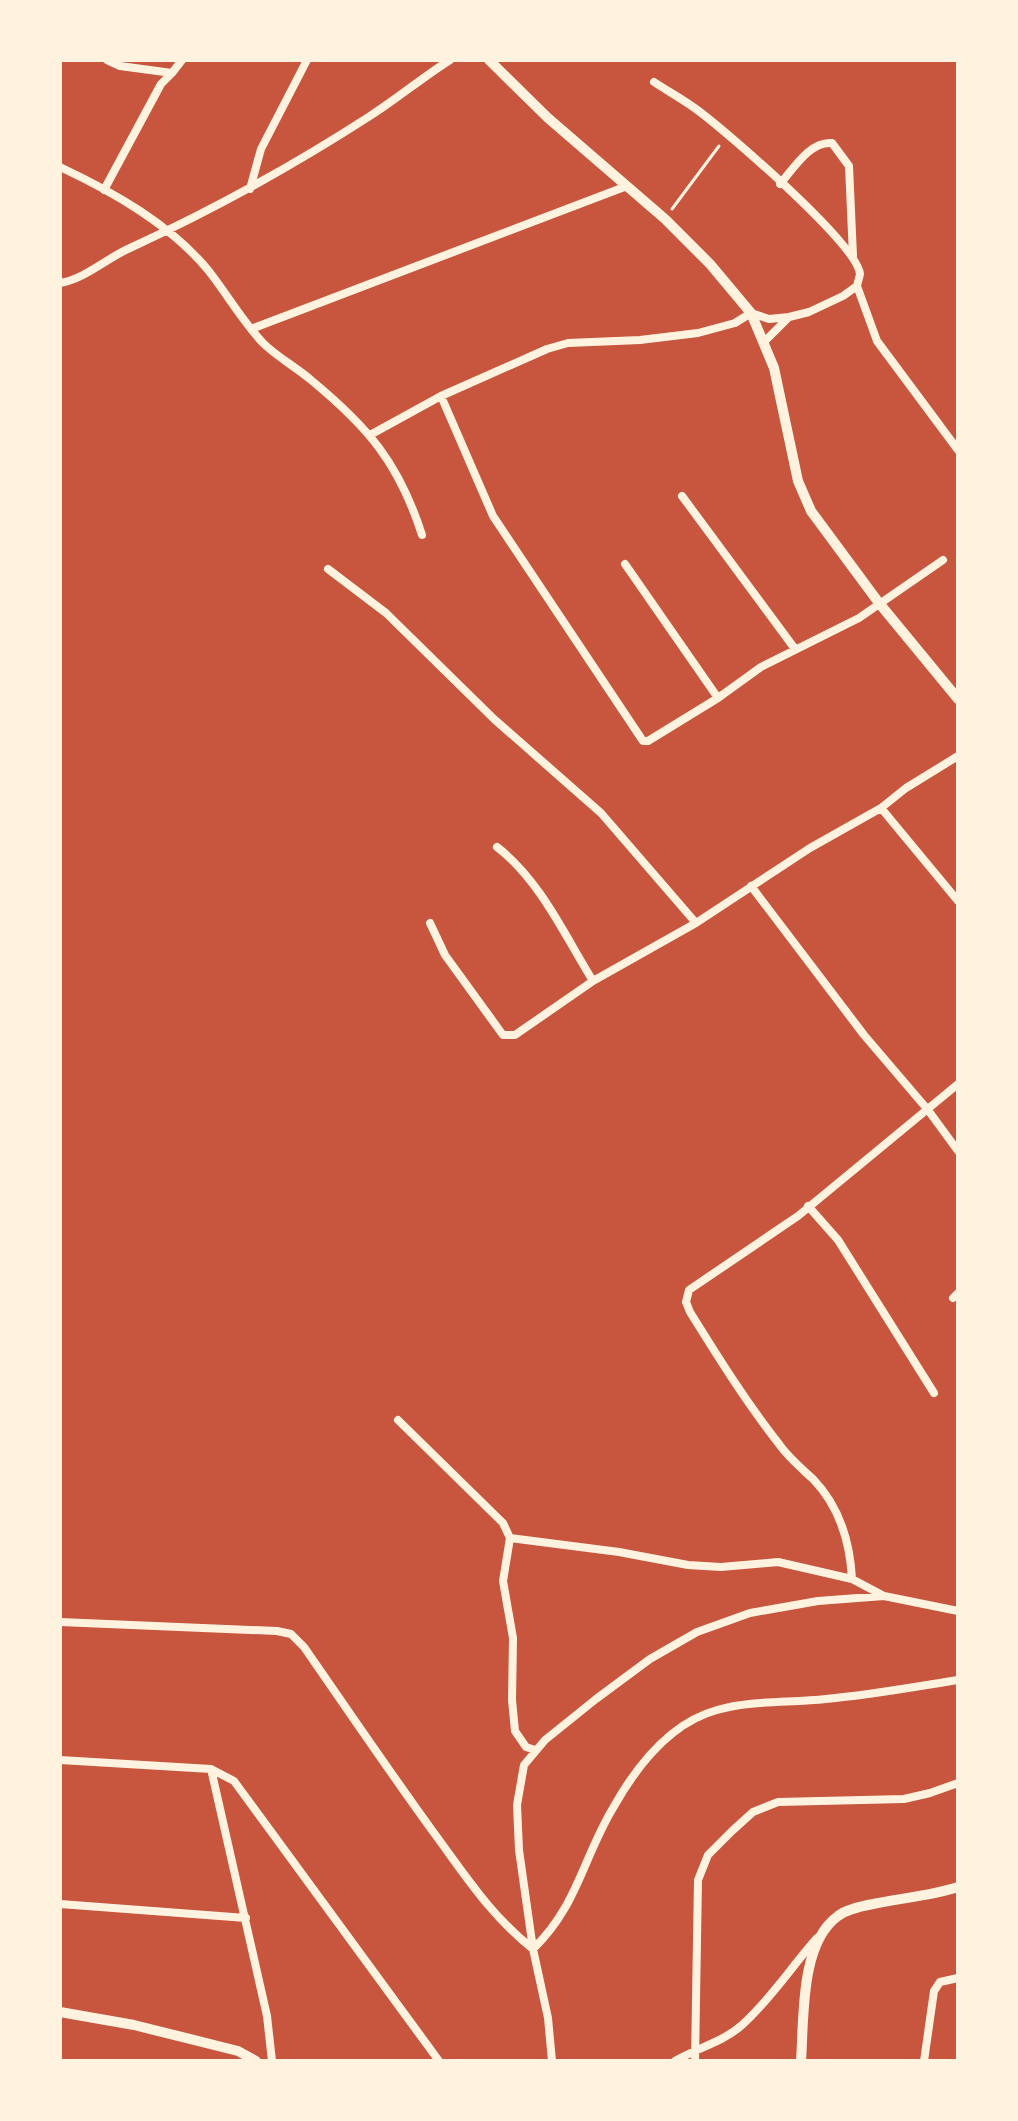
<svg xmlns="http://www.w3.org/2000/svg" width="1018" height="2121" font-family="'PT Sans',sans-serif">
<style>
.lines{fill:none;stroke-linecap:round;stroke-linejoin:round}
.path{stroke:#fff3e0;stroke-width:3}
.minor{stroke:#fff3e0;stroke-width:8}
.tertiary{stroke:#fff3e0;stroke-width:10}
</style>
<rect width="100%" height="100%" fill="#c8553d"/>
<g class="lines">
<path class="path" d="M 672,209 L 719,146"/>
<path class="minor" d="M 107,60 L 120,66 L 172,73 L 182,60
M 654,82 C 669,92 686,101 700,112 C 729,134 857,244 860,274 C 860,275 857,285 857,286 L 843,296 L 809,312 L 789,317 L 765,341
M 60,167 C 113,192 170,224 208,270 C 227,294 242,321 263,343 C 277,357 296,367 311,380 C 368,427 399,463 422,535
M 780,184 C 794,168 810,141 832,143 L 849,166 L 853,256
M 250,189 L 261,149 L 307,60
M 104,190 L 161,84 L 172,73
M 60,283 C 85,279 107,258 130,248 C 213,210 294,165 370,116 C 398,98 423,77 450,60
M 857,286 L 877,341 L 958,450
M 251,329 L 627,186
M 441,396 L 493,516 L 643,741 L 648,741 L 718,698 L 761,667 L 859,618 L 943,560
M 370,435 L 441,396 L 547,349 L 568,343 L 640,340 L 698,333 L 735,323 L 751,313 L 769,319 L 789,317
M 682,496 L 795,649
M 625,564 L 718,698
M 328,569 L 386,613 L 494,719 L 601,813 L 696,923
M 881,808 L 958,901
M 497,847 C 540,880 565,936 593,981
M 751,886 L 864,1035 L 928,1110 L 958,1151
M 430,923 L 445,955 L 495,1024 L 503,1035 L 515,1035 L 593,981 L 696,923 L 810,848 L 881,808 L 906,788 L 958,756
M 808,1206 L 838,1240 L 934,1393
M 953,1298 L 958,1293
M 398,1420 L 503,1523 L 510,1538 L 503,1581 L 513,1638 L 512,1700 L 515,1731 L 526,1747 L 535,1750
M 510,1538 L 619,1552 L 688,1565 L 721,1567 L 778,1562 L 852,1579 L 884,1596 L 958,1611
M 852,1579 C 850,1541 840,1507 813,1479 C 801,1468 788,1457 779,1444 C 746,1402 718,1357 690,1312 L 686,1302 L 689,1290 L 798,1216 L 958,1084
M 60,1622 L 277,1631 L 291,1634 L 304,1647 C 347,1709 389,1771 434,1833 C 465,1875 491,1916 533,1949 C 577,1907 583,1858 613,1808 C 636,1767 669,1723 717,1710 C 751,1700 790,1703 826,1699 C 870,1695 914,1687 958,1680
M 60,1760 L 211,1769 L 234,1781 L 439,2061
M 211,1769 L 267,2016 L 272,2061
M 60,1904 L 246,1918
M 552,2061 L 548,2018 L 533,1949 L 519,1850 L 517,1805 L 524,1765 L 545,1740 L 596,1699 L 650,1659 L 697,1632 L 750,1613 L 818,1601 L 884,1596
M 675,2061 C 697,2048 723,2042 742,2025 C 770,2000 792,1966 817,1938
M 695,2061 L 698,1880 L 708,1855 L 732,1831 L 753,1812 L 778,1802 L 904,1799 L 930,1793 L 958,1783
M 924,2061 L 934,1991 L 940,1982 L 958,1978"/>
<path class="tertiary" d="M 489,60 L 548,118 L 665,219 L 710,264 L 751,313 L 774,368 L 798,481 L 811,511 L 879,603 L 958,699
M 60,2012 L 134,2025 L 238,2051 L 256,2061
M 801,2061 C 804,2018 800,1943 838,1916 C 847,1909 862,1906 873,1904 C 902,1898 930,1896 958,1887"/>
</g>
<rect width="1018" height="2121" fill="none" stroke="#fff3e0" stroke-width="124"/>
</svg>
